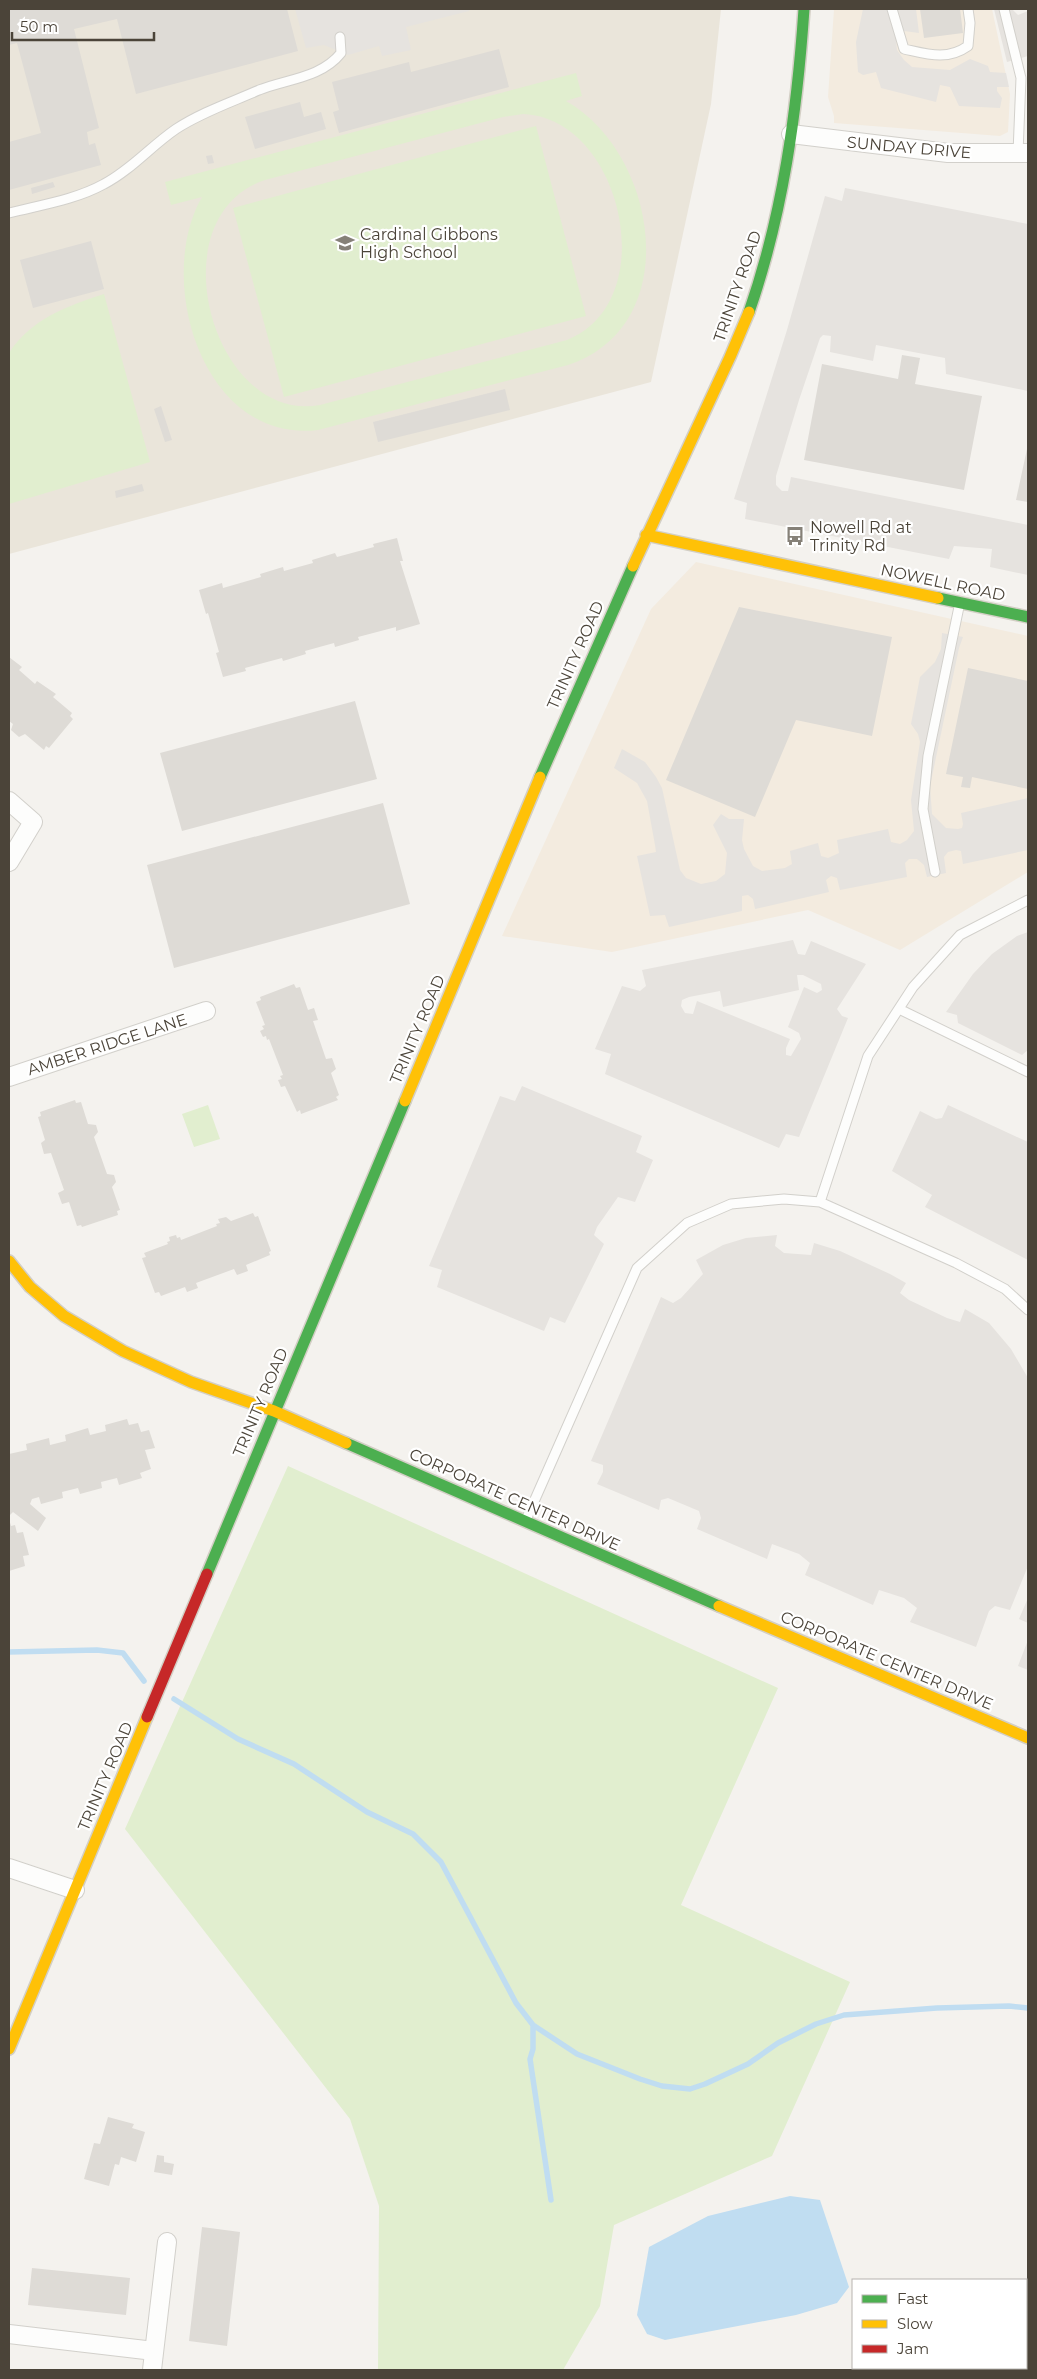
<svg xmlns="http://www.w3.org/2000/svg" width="1037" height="2379" font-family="Montserrat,sans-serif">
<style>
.commercial{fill:#f3ebdf}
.education{fill:#eae5da}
.green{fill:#e1eecf;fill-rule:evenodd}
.parking{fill:#e6e3df;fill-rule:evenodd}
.water{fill:#c0ddf1}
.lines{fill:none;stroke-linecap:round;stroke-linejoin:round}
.stream{stroke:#c0ddf1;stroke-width:5.5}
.building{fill:#dedbd6}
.lane-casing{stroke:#d2d0cb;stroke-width:11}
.street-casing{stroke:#d2d0cb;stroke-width:20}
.fast-casing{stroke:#d3cfc5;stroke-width:14}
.slow-casing{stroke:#d3cfc5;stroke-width:14}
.jam-casing{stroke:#d3cfc5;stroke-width:14}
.lane{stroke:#fdfdfc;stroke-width:9}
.street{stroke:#fdfdfc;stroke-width:18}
.fast{stroke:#4caf50;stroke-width:11}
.slow{stroke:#ffc107;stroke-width:11}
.jam{stroke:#c62828;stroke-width:11}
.labels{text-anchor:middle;stroke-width:4.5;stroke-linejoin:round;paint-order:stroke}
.street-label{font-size:16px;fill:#4b4439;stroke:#fff}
.poi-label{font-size:16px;fill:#4b4439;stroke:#fff;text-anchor:start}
</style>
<rect width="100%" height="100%" fill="#f4f2ee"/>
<path class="commercial" d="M 834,9 L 992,9 L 1010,94 L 1008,132 L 1000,136 L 834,123 L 834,116 L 828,97 Z
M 696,562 L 1028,636 L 1028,872 L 900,950 L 808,910 L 612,952 L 502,936 L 651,609 Z"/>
<path class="education" d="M 9,9 L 721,9 L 711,104 L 651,382 L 9,554 Z"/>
<path class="green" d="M 576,73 L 582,96 L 566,101 C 658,153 686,326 568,365 L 318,430 C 203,444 154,280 202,197 L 171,205 L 165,182 ZM 523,114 C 622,118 664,301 567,340 L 320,405 C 213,425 155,217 265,180 L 503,117 Z
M 536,126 L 586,316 L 284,397 L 233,208 Z
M 104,294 L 150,462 L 9,504 L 9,353 C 31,319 67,306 104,294 Z
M 208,1105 L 220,1139 L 194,1147 L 182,1114 Z
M 288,1466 L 778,1688 L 681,1905 L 850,1982 L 772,2156 L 614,2225 L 600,2306 L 563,2370 L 378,2370 L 379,2206 L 350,2119 L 125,1829 Z"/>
<path class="parking" d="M 295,9 L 469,9 L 469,11 L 406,27 L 411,50 L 382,56 L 379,46 L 348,55 L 324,45 L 306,48 Z
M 863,9 L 916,9 L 919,33 L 904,31 L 896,40 L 897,50 L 904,60 L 912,67 L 950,70 L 970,59 L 988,66 L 990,72 L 1006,73 L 1009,87 L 997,87 L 997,91 L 1002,98 L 1000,108 L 959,106 L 950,87 L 940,85 L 936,102 L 881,88 L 876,72 L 863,75 L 858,72 L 856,42 Z
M 994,9 L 1012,9 L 1018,15 L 1028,11 L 1028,56 L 1007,62 Z
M 845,188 L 1028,224 L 1028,391 L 946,374 L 945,358 L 876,345 L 873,361 L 830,352 L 831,336 L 823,335 L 820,338 L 799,400 L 776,476 L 776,485 L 782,491 L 788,491 L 791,477 L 1028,525 L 1028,575 L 990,567 L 992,549 L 954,546 L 949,559 L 745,519 L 747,503 L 734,499 L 787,330 L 825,196 L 842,201 Z
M 942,633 L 963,637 L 959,648 L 930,786 L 932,814 L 946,828 L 958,829 L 962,828 L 963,824 L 961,813 L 1028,798 L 1028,850 L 963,864 L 961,851 L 956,850 L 948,852 L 944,857 L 946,873 L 927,877 L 924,865 L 917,859 L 909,859 L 905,863 L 907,877 L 840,890 L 837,878 L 831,876 L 826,880 L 829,892 L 755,909 L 753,899 L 748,895 L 742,896 L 742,911 L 669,927 L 665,915 L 650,916 L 637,856 L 656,852 L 655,845 L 647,801 L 637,783 L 614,768 L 622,749 L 645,762 L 656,777 L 662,788 L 680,870 L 686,878 L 701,884 L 716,881 L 725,874 L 727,853 L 713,825 L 721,814 L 729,819 L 744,819 L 742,840 L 744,849 L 753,866 L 762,871 L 785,868 L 792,864 L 790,851 L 818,843 L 821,856 L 828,858 L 839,853 L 837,840 L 888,829 L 891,842 L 900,844 L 907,840 L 914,831 L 911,800 L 920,742 L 918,734 L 911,724 L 920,677 L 935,662 L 941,649 Z
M 1028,932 L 1028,1050 L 1022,1055 L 958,1023 L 957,1015 L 946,1012 L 973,974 L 992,954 L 1017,936 Z
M 793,940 L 798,954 L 805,955 L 811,941 L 866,964 L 837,1009 L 842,1016 L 848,1018 L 799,1137 L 786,1134 L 779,1148 L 605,1074 L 611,1054 L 595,1049 L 622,986 L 640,991 L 646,986 L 642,970 ZM 797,975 L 803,975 L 821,984 L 822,990 L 817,993 L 804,987 L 788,1027 L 799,1033 L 801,1039 L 791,1056 L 786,1055 L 786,1048 L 790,1039 L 697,1001 L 693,1014 L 685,1013 L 681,1006 L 682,1000 L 689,997 L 720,991 L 723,1007 L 799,990 Z
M 522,1086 L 642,1136 L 636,1152 L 653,1160 L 635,1202 L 618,1197 L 597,1227 L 594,1235 L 604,1244 L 565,1323 L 550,1317 L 544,1331 L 437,1287 L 442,1270 L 429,1266 L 500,1096 L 515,1101 Z
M 948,1105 L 1028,1142 L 1028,1260 L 925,1207 L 932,1195 L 892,1171 L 920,1111 L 936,1119 L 942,1118 Z
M 777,1235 L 775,1246 L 784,1253 L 811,1255 L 814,1243 L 840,1251 L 890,1274 L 906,1283 L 900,1293 L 909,1300 L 947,1318 L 960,1322 L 965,1309 L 989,1323 L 1011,1349 L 1028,1378 L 1028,1566 L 1010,1610 L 995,1606 L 989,1611 L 976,1647 L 910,1622 L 917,1608 L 904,1598 L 879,1590 L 873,1605 L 805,1575 L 810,1563 L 799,1554 L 772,1544 L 767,1559 L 697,1529 L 701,1518 L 699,1511 L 668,1498 L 661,1500 L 659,1510 L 597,1484 L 603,1472 L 603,1465 L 591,1461 L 661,1297 L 673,1303 L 681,1298 L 703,1274 L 696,1260 L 723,1245 L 746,1238 Z
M 1028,1598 L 1028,1623 L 1019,1619 Z
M 1028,1640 L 1028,1670 L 1018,1666 Z"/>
<path class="water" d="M 790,2196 L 820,2200 L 849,2287 L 837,2303 L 796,2315 L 665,2340 L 647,2334 L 637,2315 L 649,2247 L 708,2216 Z"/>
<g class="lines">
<path class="stream" d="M 9,1652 L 97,1650 L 123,1653 L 144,1681
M 174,1699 L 238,1739 L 294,1764 L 367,1812 L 413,1834 L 441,1862 L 516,2003 L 533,2025 L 577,2054 L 640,2079 L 662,2086 L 690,2089 L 705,2084 L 748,2064 L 778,2043 L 816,2024 L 844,2015 L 937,2008 L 1009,2006 L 1028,2008
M 533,2025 L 533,2049 L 530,2059 L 551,2200"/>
</g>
<path class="building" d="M 9,9 L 287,9 L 298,51 L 136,94 L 117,19 L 74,29 L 99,128 L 87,132 L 89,145 L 95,143 L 101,165 L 9,190 L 9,142 L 41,133 L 17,43 L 9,45 Z
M 920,9 L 960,9 L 963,33 L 924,38 Z
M 499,49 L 509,87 L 339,133 L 333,112 L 339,110 L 332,82 L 409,62 L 411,72 Z
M 300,102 L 304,117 L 321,112 L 326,129 L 255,149 L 245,117 Z
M 212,155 L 214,163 L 208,164 L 206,156 Z
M 53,182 L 55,187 L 32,194 L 31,188 Z
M 91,241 L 104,289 L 33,308 L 20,260 Z
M 902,355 L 920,358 L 915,384 L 982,396 L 964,490 L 804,460 L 822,364 L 898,379 Z
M 505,389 L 510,410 L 378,442 L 373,422 Z
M 161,406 L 172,440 L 165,442 L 154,409 Z
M 1027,449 L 1028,450 L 1028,502 L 1016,500 Z
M 142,484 L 144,491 L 116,498 L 115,491 Z
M 397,538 L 403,561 L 400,561 L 420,624 L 396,631 L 396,627 L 358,637 L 359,640 L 335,647 L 334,643 L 305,651 L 306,654 L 283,661 L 282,658 L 245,668 L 246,671 L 223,677 L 216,653 L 219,652 L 208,613 L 206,614 L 199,590 L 222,583 L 223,588 L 261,577 L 260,574 L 283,567 L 284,571 L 313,563 L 312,560 L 335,553 L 337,557 L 374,547 L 373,544 Z
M 739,607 L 892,637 L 872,736 L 796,720 L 755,817 L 666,780 Z
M 9,657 L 22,667 L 19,670 L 35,684 L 37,681 L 56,694 L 53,697 L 72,713 L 70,716 L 73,719 L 49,748 L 46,746 L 44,750 L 25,734 L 19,737 L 11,730 L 13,724 L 9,721 Z
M 968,668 L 1028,681 L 1028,789 L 972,777 L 970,788 L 961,787 L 963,777 L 946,774 Z
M 355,701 L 377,779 L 182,831 L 160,753 Z
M 383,803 L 410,904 L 174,968 L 147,865 Z
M 294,984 L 296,988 L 300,987 L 308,1010 L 314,1008 L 318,1020 L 313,1021 L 326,1059 L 332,1058 L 336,1069 L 331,1073 L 339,1095 L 336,1097 L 338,1100 L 301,1114 L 300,1110 L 297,1112 L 285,1086 L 281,1087 L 278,1080 L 282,1079 L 280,1076 L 283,1075 L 269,1039 L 267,1040 L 266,1036 L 263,1037 L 260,1031 L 264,1029 L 262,1026 L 265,1025 L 256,1002 L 261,1000 L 260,997 Z
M 75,1100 L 76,1103 L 81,1102 L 88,1124 L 96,1125 L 98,1132 L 94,1137 L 107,1174 L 114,1175 L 116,1182 L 112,1187 L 120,1210 L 117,1211 L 118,1215 L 82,1227 L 81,1225 L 77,1226 L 69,1202 L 62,1204 L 58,1193 L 64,1190 L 51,1153 L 44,1154 L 41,1143 L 45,1140 L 38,1117 L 41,1116 L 40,1112 Z
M 253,1213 L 255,1217 L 258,1216 L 271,1251 L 269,1252 L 270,1255 L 246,1265 L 248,1271 L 237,1275 L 234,1269 L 196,1283 L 198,1288 L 187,1292 L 185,1287 L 161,1296 L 159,1292 L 155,1293 L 142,1258 L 146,1257 L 144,1253 L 168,1244 L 167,1242 L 170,1241 L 169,1237 L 176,1235 L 177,1238 L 180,1237 L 181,1240 L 217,1226 L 216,1224 L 220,1223 L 218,1219 L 226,1217 L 231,1221 Z
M 127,1419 L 129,1425 L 138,1423 L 141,1432 L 149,1430 L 155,1448 L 145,1450 L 151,1469 L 140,1473 L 142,1478 L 119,1485 L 117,1478 L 101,1482 L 102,1488 L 80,1494 L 78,1488 L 62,1492 L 63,1498 L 41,1504 L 39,1497 L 32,1499 L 30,1504 L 46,1518 L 38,1531 L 13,1512 L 9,1516 L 9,1454 L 27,1450 L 26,1444 L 49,1438 L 50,1445 L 66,1441 L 65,1435 L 88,1428 L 90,1435 L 106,1431 L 105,1425 Z
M 9,1519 L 11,1526 L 15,1525 L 17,1533 L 23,1532 L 29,1555 L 23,1556 L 25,1566 L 9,1571 Z
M 108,2117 L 134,2124 L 132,2128 L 145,2132 L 136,2162 L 121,2157 L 119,2165 L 115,2164 L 109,2186 L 84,2179 L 94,2143 L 100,2144 Z
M 157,2155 L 164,2156 L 164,2162 L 174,2164 L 172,2175 L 154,2172 Z
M 202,2227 L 240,2232 L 227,2346 L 189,2341 Z
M 32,2268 L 130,2278 L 126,2315 L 28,2305 Z"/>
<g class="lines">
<g class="lane-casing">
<path id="lane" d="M 892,9 L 904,49 C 927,54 947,61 968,46 L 970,23 L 968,9
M 1004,9 L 1021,78 L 1018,153
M 9,213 C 40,205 75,200 104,184 C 131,170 151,146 176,129 C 202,112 232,102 259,90 C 287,79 321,78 341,53 L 340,37
M 935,872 L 923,809 L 928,756 L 960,602
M 899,1009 L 1028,1072
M 820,1202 L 868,1056 L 913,987 L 960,935 L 1028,900
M 525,1522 L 637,1268 L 687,1223 L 731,1204 L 784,1199 L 820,1202 L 956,1263 L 1005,1289 L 1028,1310"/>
</g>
<g class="street-casing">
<path id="street" d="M 791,134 L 948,153 L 1028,153
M 9,801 L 33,822 L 9,862
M 9,1077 L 206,1011
M 9,1868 L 75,1890
M 9,2334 L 154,2351
M 152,2370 L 167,2242"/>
</g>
<g class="fast-casing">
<path id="fast" d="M 749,312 C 783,214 797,112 804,9
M 938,598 L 1028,617
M 540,777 L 633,566
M 346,1443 L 719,1606
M 207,1574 L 405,1101"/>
</g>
<g class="slow-casing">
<path id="slow" d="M 646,535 L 938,598
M 633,566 L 730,357 L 749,312
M 405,1101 L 540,777
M 9,1261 L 30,1287 L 64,1316 L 123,1351 L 191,1382 L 274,1411 L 346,1443
M 719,1606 L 1028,1738
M 9,2049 L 147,1717"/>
</g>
<g class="jam-casing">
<path id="jam" d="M 147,1717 L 207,1574"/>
</g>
<use href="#lane" class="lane"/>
<use href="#street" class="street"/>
<use href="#fast" class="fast"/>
<use href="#slow" class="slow"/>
<use href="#jam" class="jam"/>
</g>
<defs>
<g id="school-bare" transform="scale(1.5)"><path d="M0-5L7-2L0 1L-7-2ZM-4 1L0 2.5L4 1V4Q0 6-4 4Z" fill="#868178" stroke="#fff" stroke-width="2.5" paint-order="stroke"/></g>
<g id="bus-bare" transform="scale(1.5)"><path d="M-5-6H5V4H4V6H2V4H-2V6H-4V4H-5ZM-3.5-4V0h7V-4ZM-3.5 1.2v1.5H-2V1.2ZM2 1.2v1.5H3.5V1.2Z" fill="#868178" stroke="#fff" stroke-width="2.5" paint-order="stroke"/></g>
</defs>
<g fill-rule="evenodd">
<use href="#school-bare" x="345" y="243"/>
<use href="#bus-bare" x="795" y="536"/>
</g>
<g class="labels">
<g class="street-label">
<text transform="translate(909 147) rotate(5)" y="6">SUNDAY DRIVE</text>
<text transform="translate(737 286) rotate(-71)" y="6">TRINITY ROAD</text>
<text transform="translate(943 582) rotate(12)" y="6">NOWELL ROAD</text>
<text transform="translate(575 655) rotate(-66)" y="6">TRINITY ROAD</text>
<text transform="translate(417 1029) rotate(-67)" y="6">TRINITY ROAD</text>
<text transform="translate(107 1044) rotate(-18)" y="6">AMBER RIDGE LANE</text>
<text transform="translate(260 1402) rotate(-67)" y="6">TRINITY ROAD</text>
<text transform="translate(515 1499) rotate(24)" y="6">CORPORATE CENTER DRIVE</text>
<text transform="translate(887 1660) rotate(23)" y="6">CORPORATE CENTER DRIVE</text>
<text transform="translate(105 1776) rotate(-67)" y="6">TRINITY ROAD</text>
</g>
<g class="poi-label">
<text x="360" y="240">Cardinal Gibbons<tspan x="360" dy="18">High School</tspan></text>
<text x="810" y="533">Nowell Rd at<tspan x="810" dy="18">Trinity Rd</tspan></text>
</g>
</g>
<rect width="1037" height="2379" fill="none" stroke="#4b4439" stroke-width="20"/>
<rect x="852" y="2279" width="175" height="90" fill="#ffffff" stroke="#b7b4b0"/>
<rect x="862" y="2295" width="25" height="8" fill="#4caf50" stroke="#b7b4b0"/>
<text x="897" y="2304" font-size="15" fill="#4b4439">Fast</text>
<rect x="862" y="2320" width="25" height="8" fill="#ffc107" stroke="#b7b4b0"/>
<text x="897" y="2329" font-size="15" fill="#4b4439">Slow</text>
<rect x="862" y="2345" width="25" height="8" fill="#c62828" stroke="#b7b4b0"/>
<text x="897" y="2354" font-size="15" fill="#4b4439">Jam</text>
<path d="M12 32v8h142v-8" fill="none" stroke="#4b4439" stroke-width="2.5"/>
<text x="20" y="32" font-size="15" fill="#4b4439" stroke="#ffffff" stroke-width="4" paint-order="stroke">50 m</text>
</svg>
